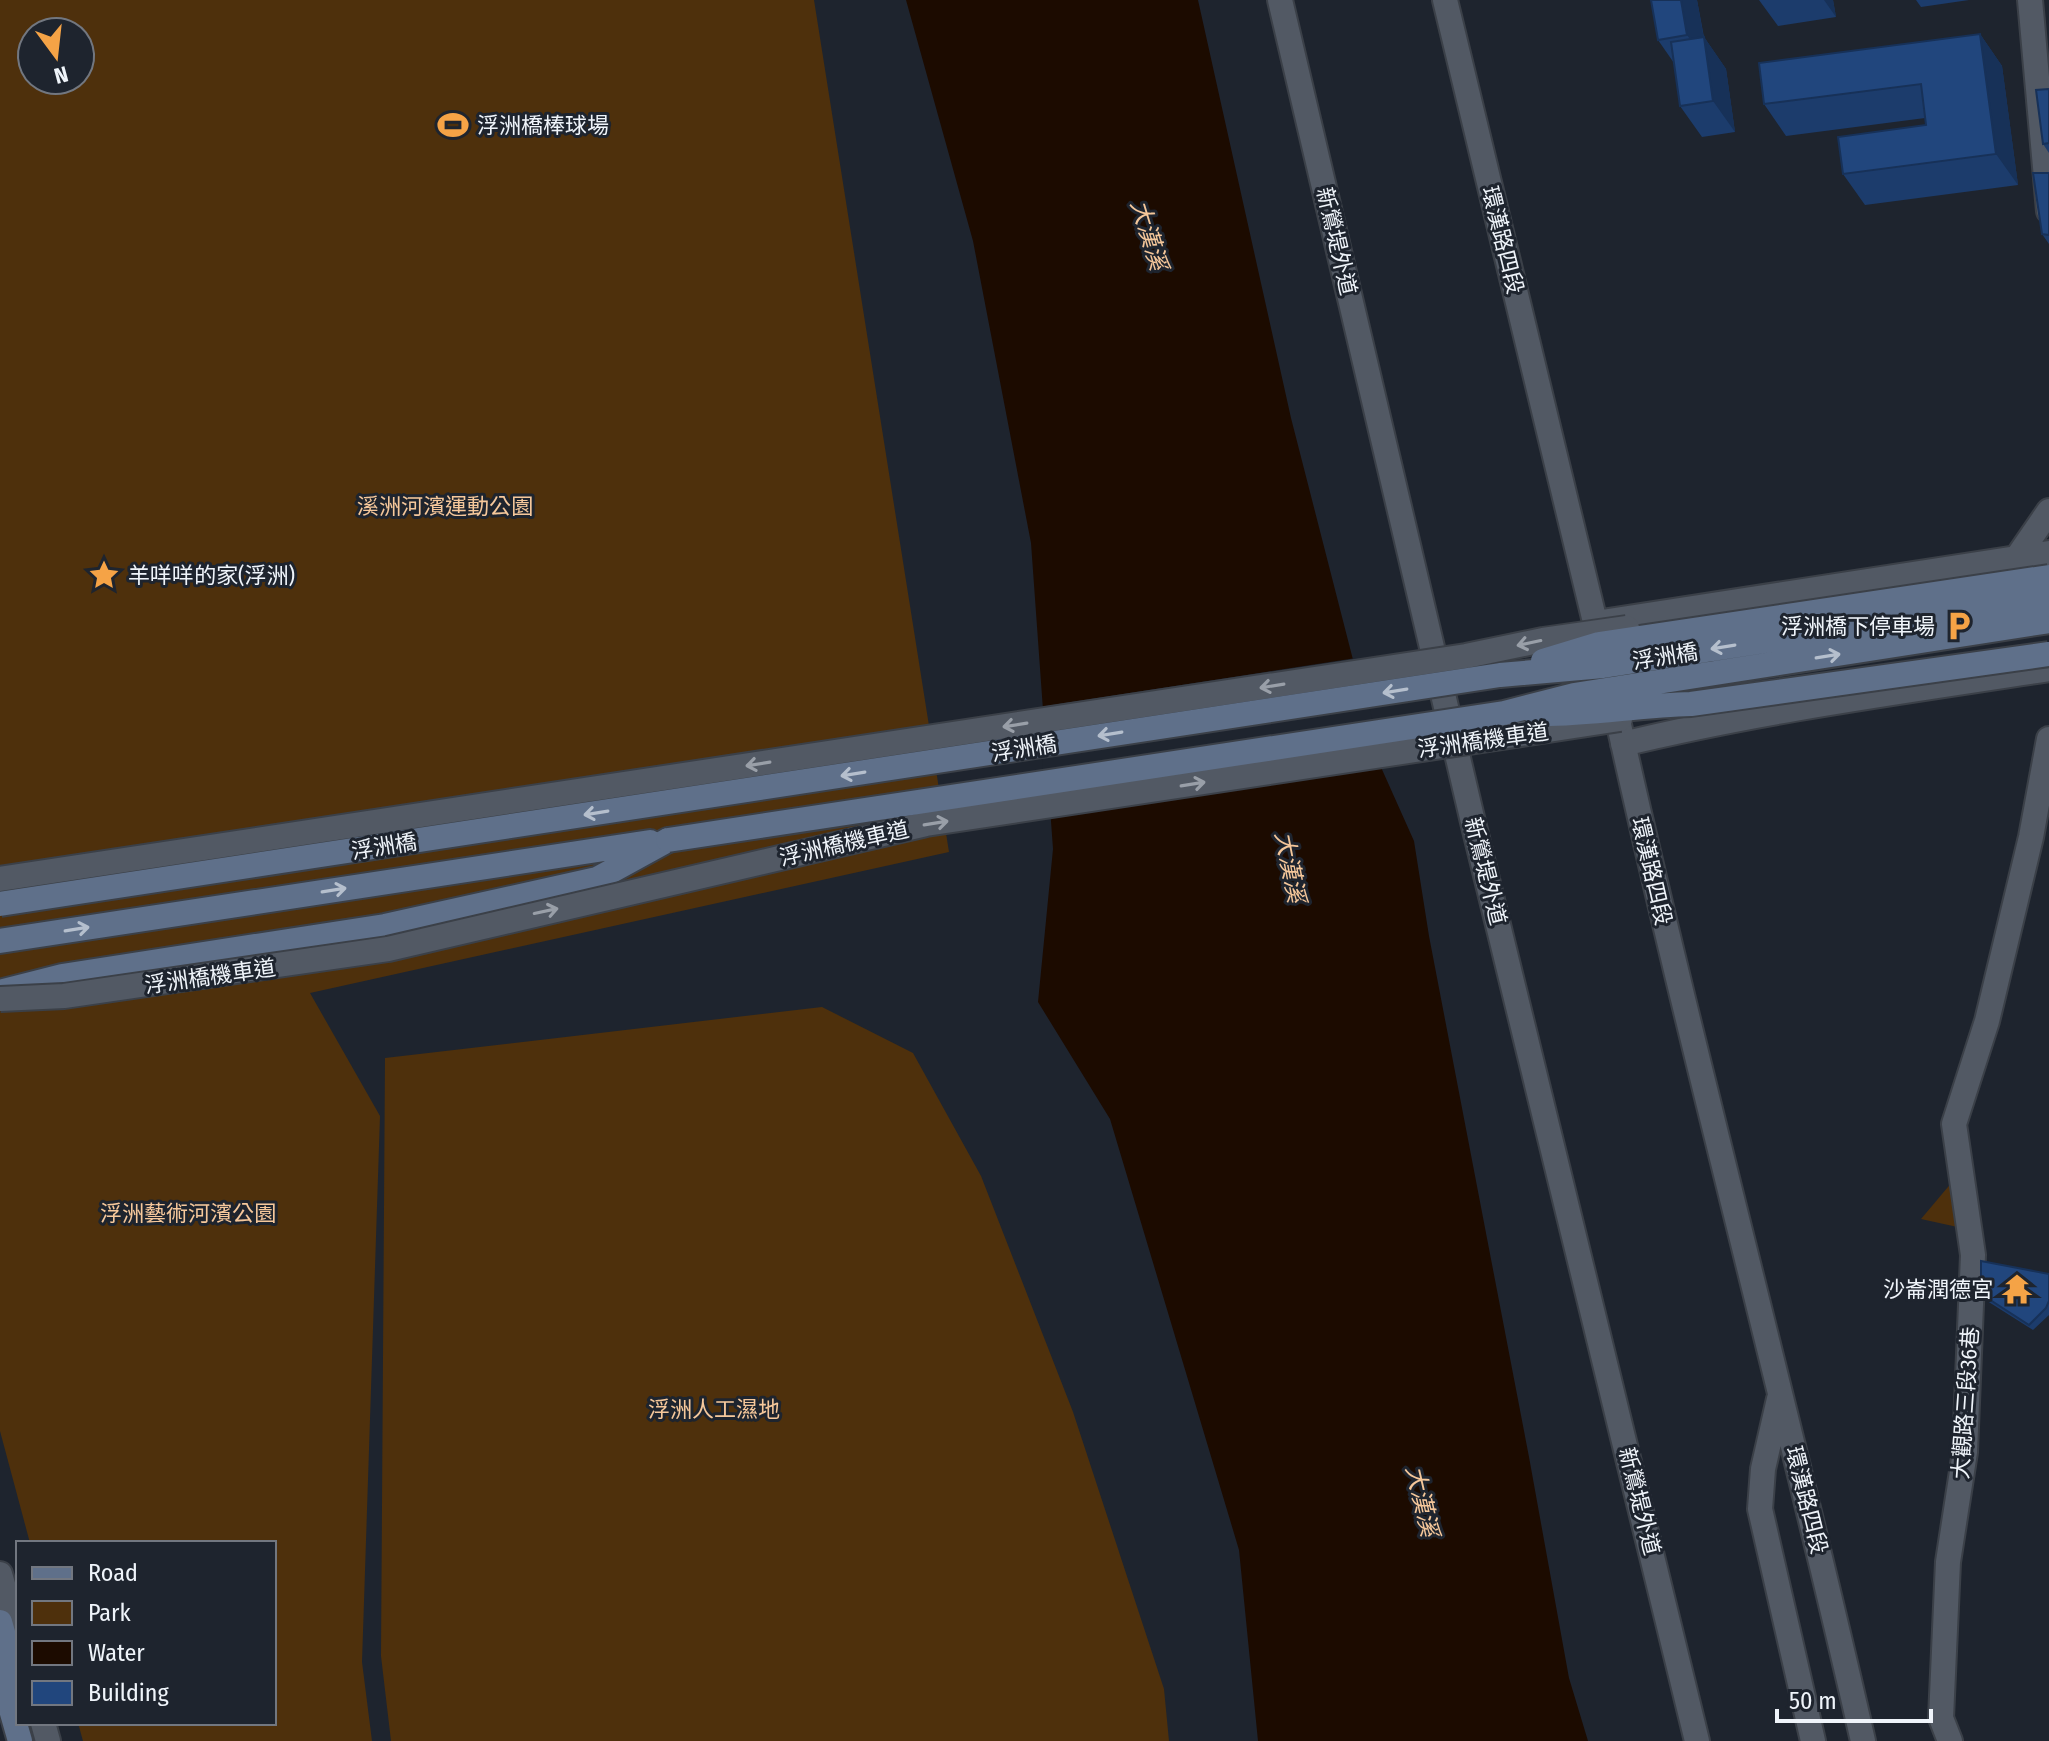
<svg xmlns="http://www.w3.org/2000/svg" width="2049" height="1741" font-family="'Fira Sans Condensed','Noto Sans TC',sans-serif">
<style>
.green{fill:#4e300c;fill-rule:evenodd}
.water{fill:#1c0b00}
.pier{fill:#1e242e}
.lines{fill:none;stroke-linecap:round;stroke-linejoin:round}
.minor-casing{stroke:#3b4048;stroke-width:28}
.tertiary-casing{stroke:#3b4048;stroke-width:28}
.secondary-casing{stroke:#3b4048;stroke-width:28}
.minor{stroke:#525964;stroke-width:24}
.tertiary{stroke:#525964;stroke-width:24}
.secondary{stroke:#5f708a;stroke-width:24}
.minor-bridge-casing{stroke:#3b4048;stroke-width:28;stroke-linecap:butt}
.secondary-bridge-casing{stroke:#3b4048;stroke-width:28;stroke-linecap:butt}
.minor-bridge{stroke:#525964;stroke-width:24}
.secondary-bridge{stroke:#5f708a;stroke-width:24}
.wall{fill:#1c3c6c}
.shaded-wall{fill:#173158}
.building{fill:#21467d;stroke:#173158;stroke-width:2}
.oneway{stroke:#999fa8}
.oneway2{stroke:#b5bfcd}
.labels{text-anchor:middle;stroke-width:6;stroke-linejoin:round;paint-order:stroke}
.poi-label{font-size:22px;fill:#eff4fa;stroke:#1e242e;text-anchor:start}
.street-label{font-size:22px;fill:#eff4fa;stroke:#1e242e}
.park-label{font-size:22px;fill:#f6c89b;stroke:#1e242e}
.water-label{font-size:24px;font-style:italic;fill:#f5c79a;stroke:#1e242e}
</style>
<rect width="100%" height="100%" fill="#1e242e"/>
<path class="green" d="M 0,0 L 814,0 L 949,852 L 310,993 L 380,1116 L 362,1662 L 372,1741 L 83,1741 L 78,1723 L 274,1723 L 274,1543 L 30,1543 L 0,1431 ZM 32,32 L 80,32 L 80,80 L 32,80 Z
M 822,1007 L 913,1053 L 981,1176 L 1073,1412 L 1164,1689 L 1169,1741 L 391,1741 L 381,1656 L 385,1058 Z
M 1953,1181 L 1962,1228 L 1921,1219 Z"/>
<path class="water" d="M 906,0 L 1198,0 L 1291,418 L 1380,765 L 1414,841 L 1429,936 L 1529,1457 L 1569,1678 L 1588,1741 L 1258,1741 L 1239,1550 L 1110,1119 L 1038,1002 L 1053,849 L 1031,543 L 973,241 Z"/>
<path class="pier" d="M 1356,658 L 1385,767 L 1046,819 L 1039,707 Z"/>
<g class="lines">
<g class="minor-casing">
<path id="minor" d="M 2030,0 L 2049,211
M 0,1574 L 18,1636
M 43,1723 L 48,1741
M 1950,1741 L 1941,1718 L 1948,1562 L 1965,1452 L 1973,1255 L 1954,1124 L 1987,1021 L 2031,837 L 2049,739"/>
</g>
<g class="tertiary-casing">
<path id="tertiary" d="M 1280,0 L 1473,822 L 1697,1741
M 1445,0 L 1602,651
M 2016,559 L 2049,511
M 1602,622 L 2049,553
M 1613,698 C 1690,1047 1784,1393 1863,1741
M 1623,744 C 1763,710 1907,691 2049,669
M 1779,1399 L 1763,1469 L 1760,1509 L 1813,1741"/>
</g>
<g class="secondary-casing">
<path id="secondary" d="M 0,941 L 650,842
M 0,992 L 62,976 L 385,926 L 597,879 L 668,840
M 0,1622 L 18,1685
M 0,1671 L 20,1741"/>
</g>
<use href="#minor" class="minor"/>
<use href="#tertiary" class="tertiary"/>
<use href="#secondary" class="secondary"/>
<g class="minor-bridge-casing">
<path id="minor-bridge" d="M 0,879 L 1466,656 L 1543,640 L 1627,628
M 0,999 L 64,996 L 388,949 L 926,824 L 1620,719"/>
</g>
<g class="secondary-bridge-casing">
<path id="secondary-bridge" d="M 1543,661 L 1599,644 L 2049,577
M 1536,714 C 1588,715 1639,705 1691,704 L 2049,654
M 668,840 L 1504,713 L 1574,695 L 2049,621
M 0,904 L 1500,675 L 1603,666 L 2049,597"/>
</g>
<use href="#minor-bridge" class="minor-bridge"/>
<use href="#secondary-bridge" class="secondary-bridge"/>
</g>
<path class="wall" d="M 1697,0 L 1704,37 L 1726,69 L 1735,132 L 1702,137 L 1680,106 L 1674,63 L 1658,40 Z
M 1759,0 L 1833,0 L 1836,17 L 1778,26 Z
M 1916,0 L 1969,0 L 1921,7 Z
M 1980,34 L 2002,66 L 2018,185 L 1865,205 L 1843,174 L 1926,125 L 1925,118 L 1786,136 L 1764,104 Z
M 2049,89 L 2049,153 L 2043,144 Z
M 2049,173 L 2049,244 L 2042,234 Z
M 2049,1274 L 2049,1315 L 2033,1330 L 1984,1299 L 1981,1294 Z"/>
<path class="shaded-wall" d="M 1681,0 L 1697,0 L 1704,39 L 1704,37 L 1726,69 L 1735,132 L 1713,101 L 1708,64 L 1687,35 Z
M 1824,0 L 1833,0 L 1836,17 Z
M 1980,34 L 2002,66 L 2018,185 L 1996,154 Z"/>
<path class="building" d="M 1651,0 L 1681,0 L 1687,35 L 1658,40 Z
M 1980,34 L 1996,154 L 1843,174 L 1838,137 L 1926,125 L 1921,84 L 1764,104 L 1759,63 Z
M 1704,37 L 1713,101 L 1680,106 L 1671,42 Z
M 2049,89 L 2049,143 L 2043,144 L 2036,90 Z
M 2033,173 L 2049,173 L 2049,235 L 2042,234 Z
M 1981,1261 L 2049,1274 L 2049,1301 L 2046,1308 L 2029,1325 L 1981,1294 Z"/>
<defs><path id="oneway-shaft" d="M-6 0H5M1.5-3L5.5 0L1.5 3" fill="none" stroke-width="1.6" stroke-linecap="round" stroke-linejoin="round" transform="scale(2)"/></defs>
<g class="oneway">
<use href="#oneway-shaft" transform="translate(1529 643) rotate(168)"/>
<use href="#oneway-shaft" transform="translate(1272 686) rotate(171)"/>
<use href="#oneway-shaft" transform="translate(1015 725) rotate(171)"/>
<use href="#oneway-shaft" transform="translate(758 764) rotate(171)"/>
<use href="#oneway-shaft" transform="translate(1193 784) rotate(-9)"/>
<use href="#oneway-shaft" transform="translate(936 823) rotate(-9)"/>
<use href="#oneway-shaft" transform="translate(546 911) rotate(-12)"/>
</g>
<g class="oneway2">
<use href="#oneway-shaft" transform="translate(1723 647) rotate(171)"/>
<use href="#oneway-shaft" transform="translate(1828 656) rotate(-9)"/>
<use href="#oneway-shaft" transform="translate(1395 691) rotate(171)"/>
<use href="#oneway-shaft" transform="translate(1110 734) rotate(171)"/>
<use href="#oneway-shaft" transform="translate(853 774) rotate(171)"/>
<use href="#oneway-shaft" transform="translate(596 813) rotate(171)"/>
<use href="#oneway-shaft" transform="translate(334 890) rotate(-9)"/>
<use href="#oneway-shaft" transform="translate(77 929) rotate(-9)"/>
</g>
<defs>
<g id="stadium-bare" transform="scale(2.4)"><path d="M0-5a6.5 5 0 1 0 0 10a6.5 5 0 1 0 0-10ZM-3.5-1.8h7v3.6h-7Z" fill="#f5a346" stroke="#1e242e" stroke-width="2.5" paint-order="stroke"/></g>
<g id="sight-bare" transform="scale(2.4)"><path d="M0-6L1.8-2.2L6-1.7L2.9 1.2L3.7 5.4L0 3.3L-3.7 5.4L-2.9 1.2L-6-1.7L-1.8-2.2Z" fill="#f5a346" stroke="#1e242e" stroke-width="2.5" paint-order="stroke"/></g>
<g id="parking-bare" transform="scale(2.4)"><path d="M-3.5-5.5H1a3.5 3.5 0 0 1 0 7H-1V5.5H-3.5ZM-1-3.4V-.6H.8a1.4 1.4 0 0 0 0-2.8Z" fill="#f5a346" stroke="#1e242e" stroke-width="2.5" paint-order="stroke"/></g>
<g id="temple-bare" transform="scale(2.4)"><path d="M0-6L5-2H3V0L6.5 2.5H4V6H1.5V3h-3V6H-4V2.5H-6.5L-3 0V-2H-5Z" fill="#f5a346" stroke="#1e242e" stroke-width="2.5" paint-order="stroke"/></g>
</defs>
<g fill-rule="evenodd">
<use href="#stadium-bare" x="453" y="125"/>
<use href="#sight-bare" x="104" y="575"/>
<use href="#parking-bare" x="1959" y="626"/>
<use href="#temple-bare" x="2017" y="1289"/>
</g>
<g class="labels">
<g class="poi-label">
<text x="477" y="133">浮洲橋棒球場</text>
<text x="128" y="583">羊咩咩的家(浮洲)</text>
<text x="1935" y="634" text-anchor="end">浮洲橋下停車場</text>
<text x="1993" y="1297" text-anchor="end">沙崙潤德宮</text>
</g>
<g class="street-label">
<text transform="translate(1503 240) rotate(76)" y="8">環漢路四段</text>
<text transform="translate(1337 241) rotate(77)" y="8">新鶯堤外道</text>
<text transform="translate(1665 656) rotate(-9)" y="8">浮洲橋</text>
<text transform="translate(1483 740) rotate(-8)" y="8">浮洲橋機車道</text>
<text transform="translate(1024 748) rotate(-9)" y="8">浮洲橋</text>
<text transform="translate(844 843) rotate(-13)" y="8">浮洲橋機車道</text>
<text transform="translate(384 846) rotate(-9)" y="8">浮洲橋</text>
<text transform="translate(1486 871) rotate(76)" y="8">新鶯堤外道</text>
<text transform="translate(1652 871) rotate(77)" y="8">環漢路四段</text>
<text transform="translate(210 976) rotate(-8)" y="8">浮洲橋機車道</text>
<text transform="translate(1965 1403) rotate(-86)" y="8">大觀路三段36巷</text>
<text transform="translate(1807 1500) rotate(76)" y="8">環漢路四段</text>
<text transform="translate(1640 1501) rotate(76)" y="8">新鶯堤外道</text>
</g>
<g class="park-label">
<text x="445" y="514">溪洲河濱運動公園</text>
<text x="188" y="1221">浮洲藝術河濱公園</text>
<text x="714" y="1417">浮洲人工濕地</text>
</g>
<g class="water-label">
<text transform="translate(1149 235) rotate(73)" y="8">大漢溪</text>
<text transform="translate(1290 867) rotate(79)" y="8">大漢溪</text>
<text transform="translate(1422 1501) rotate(77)" y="8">大漢溪</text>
</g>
</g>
<rect x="16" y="1541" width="260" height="184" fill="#1e242e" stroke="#727780" stroke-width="2"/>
<rect x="32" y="1567" width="40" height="12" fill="#5f708a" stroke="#727780" stroke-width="2"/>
<text x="88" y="1581" font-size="24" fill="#eff4fa">Road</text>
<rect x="32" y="1601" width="40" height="24" fill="#4e300c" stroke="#727780" stroke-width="2"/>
<text x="88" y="1621" font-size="24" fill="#eff4fa">Park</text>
<rect x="32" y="1641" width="40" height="24" fill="#1c0b00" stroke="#727780" stroke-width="2"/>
<text x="88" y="1661" font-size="24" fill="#eff4fa">Water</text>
<rect x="32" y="1681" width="40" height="24" fill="#21467d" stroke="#727780" stroke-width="2"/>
<text x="88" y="1701" font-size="24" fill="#eff4fa">Building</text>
<g transform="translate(56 56) rotate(165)"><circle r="38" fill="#1e242e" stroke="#727780" stroke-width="2"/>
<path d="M0-6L14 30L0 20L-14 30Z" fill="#f5a346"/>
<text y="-12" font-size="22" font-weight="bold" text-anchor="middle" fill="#eff4fa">N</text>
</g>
<path d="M1777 1709v12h154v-12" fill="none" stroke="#eff4fa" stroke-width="4"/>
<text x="1789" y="1709" font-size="24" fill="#eff4fa" stroke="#1e242e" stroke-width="6" paint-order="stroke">50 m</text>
</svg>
